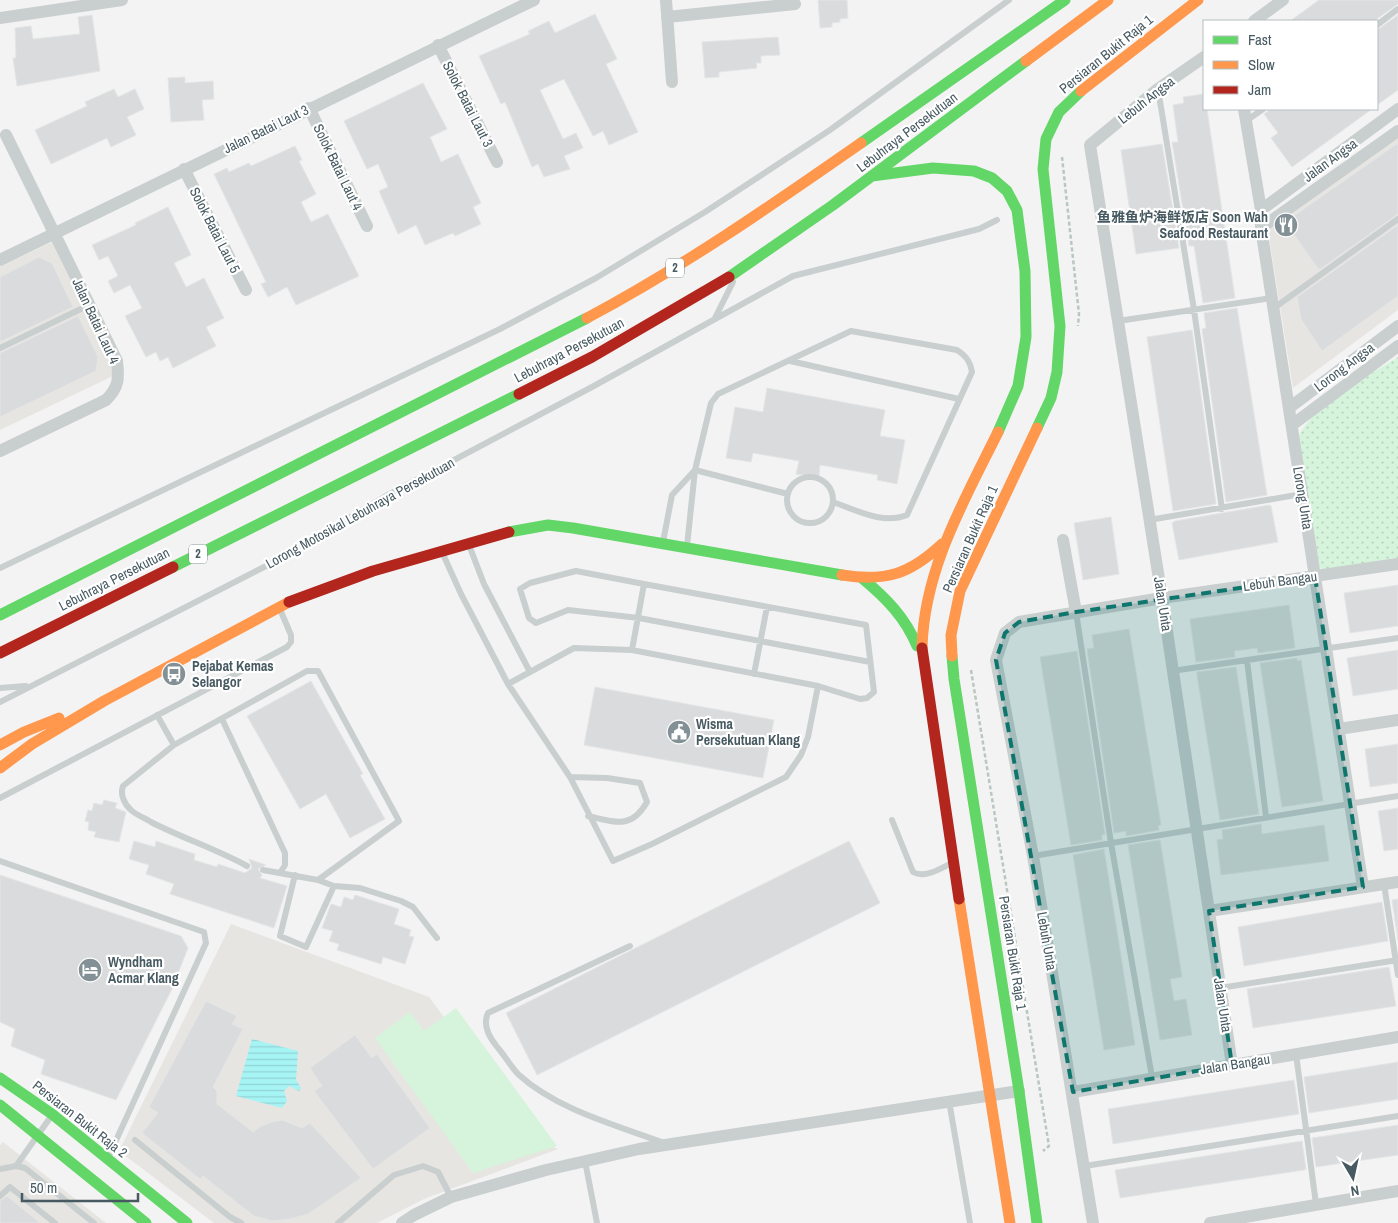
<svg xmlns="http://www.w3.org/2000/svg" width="1398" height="1223" font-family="'Archivo Narrow','Noto Sans SC',sans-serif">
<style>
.commercial{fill:#e7e5e1}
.grass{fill:#d5f4db}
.park{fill:url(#park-dots)}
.water{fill:url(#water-rules)}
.building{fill:#dadbdc;stroke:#e4e5e6}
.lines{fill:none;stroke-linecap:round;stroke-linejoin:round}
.path{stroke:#b8c7bf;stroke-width:2.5;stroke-dasharray:4 2.5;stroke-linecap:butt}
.lane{stroke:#c9cecf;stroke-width:6}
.street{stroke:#c9cecf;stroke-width:12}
.fast{stroke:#63d668;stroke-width:11}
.slow{stroke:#ff974d;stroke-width:11}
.jam{stroke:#b3261e;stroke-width:11}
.marked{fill:#0f766e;fill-opacity:0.2;stroke:#0f766e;stroke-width:4;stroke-dasharray:10 6;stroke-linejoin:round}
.labels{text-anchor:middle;stroke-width:4.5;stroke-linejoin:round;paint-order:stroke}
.shield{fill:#fff;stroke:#7e8c91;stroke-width:1}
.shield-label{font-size:12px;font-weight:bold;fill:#475a62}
.street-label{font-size:14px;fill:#475a62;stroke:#fff}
.poi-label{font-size:14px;font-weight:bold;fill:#475a62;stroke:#fff;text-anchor:start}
</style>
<defs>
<pattern id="park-dots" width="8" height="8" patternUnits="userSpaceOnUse" patternTransform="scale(1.25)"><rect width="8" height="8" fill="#d5f4db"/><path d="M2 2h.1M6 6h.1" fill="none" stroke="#b8d3be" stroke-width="1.8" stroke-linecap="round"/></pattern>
<pattern id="water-rules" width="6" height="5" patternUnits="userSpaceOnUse" patternTransform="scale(1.25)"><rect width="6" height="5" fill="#a7f4f5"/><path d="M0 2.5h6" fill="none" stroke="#91d3d5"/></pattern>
</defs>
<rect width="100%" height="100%" fill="#f3f3f3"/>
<path class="commercial" d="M 1398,136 L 1398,310 L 1293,388 L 1268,231 Z
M 52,242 L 111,364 L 113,376 L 0,430 L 0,267 Z
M 231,924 L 429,997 L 537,1141 L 558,1149 L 424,1199 L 377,1223 L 214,1223 L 119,1151 Z
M 3,1142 L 106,1223 L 0,1223 L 0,1145 Z"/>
<path class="grass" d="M 456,1008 L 557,1146 L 473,1173 L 375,1038 L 410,1012 L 424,1031 Z"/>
<path class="park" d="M 1398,357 L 1398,565 L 1324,573 L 1319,566 L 1298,438 C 1314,403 1366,378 1398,357 Z"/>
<path class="water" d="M 252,1039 L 298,1051 L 296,1080 L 301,1088 L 299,1091 L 289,1086 L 284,1091 L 287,1101 L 282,1108 L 236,1096 Z"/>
<path class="building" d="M 818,0 L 847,0 L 848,18 L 840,19 L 840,22 L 832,23 L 832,27 L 820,28 Z
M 1319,0 L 1398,0 L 1398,4 L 1374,21 L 1290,21 Z
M 595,14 L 617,59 L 606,64 L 638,132 L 609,145 L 603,131 L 593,136 L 564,79 L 540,90 L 563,139 L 576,133 L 583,148 L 564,156 L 570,169 L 544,177 L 538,164 L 532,167 L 505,102 L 501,104 L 479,56 L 530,34 L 528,31 L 549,21 L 555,33 Z
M 92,15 L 100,71 L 17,86 L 13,58 L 16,58 L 15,28 L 31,26 L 33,39 L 80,34 L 78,17 Z
M 1398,15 L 1398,90 L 1377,105 L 1377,30 Z
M 778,37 L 780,55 L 761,56 L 761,63 L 756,63 L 757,68 L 719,72 L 719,77 L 705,78 L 702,42 Z
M 185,77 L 185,83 L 213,81 L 214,99 L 202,100 L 204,120 L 171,122 L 168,78 Z
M 423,83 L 447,129 L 430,137 L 441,162 L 458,154 L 481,203 L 473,207 L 481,224 L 455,236 L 453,233 L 425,245 L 416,225 L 398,234 L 379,191 L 388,187 L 378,164 L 367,169 L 344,121 Z
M 114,89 L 118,97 L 135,89 L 144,109 L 127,117 L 136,135 L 111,147 L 107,138 L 51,164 L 35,130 L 87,106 L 85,102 Z
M 1204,94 L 1204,109 L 1207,109 L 1235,298 L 1203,303 L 1194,246 L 1189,246 L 1172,142 L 1178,142 L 1173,105 L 1184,103 L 1183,97 Z
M 1271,109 L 1372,109 L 1292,167 L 1271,138 L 1278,133 L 1264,114 Z
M 1398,143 L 1398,214 L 1319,270 L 1285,222 Z
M 1162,144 L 1179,248 L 1136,254 L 1121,150 Z
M 295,146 L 302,160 L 299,161 L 316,194 L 301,202 L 311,222 L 328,214 L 359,276 L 296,305 L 287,287 L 268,297 L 261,284 L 266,282 L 214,174 L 227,168 L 229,172 L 249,163 L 251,166 Z
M 168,207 L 191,255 L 174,263 L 186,287 L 204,278 L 224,318 L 206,327 L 216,346 L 173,368 L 168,357 L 160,361 L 156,352 L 146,357 L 125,316 L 142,308 L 130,285 L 114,293 L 108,281 L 118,276 L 108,256 L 99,260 L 92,245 L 136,225 L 135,223 Z
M 1398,225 L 1398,296 L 1322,351 L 1301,319 L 1297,297 Z
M 39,257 L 52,263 L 73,307 L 0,342 L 0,277 Z
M 1237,308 L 1267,495 L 1226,502 L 1202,329 L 1206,328 L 1204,313 Z
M 78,316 L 98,357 L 96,371 L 0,417 L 0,353 Z
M 1192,330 L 1216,504 L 1173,511 L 1147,337 Z
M 767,388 L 885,410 L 880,436 L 905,440 L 897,484 L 877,480 L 878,475 L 820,465 L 819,477 L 796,474 L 799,461 L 753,453 L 751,462 L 726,458 L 735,407 L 763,412 Z
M 1269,505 L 1271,506 L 1278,542 L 1179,560 L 1172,523 L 1175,521 Z
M 1111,517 L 1119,574 L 1083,580 L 1074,523 Z
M 1398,585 L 1398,626 L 1350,633 L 1344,593 Z
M 1289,605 L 1295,648 L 1258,653 L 1257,648 L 1234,651 L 1235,657 L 1196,662 L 1190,619 Z
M 1129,629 L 1161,825 L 1158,826 L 1159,830 L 1126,836 L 1126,831 L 1114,833 L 1087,649 L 1094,648 L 1092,635 Z
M 1398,650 L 1398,689 L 1353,696 L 1347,658 Z
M 1077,651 L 1105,834 L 1102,835 L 1102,840 L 1071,845 L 1040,657 Z
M 1297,658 L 1297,661 L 1301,660 L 1323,801 L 1282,807 L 1260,663 Z
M 1236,667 L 1259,814 L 1220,820 L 1197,675 L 1197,672 Z
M 311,681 L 363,774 L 360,775 L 385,819 L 350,838 L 326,794 L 300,809 L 247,716 Z
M 595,687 L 774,720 L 763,778 L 584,745 Z
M 1398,744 L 1398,783 L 1370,787 L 1365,749 Z
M 104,800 L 117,803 L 115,808 L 126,812 L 119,842 L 94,837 L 96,832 L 88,830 L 89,822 L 85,821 L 88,810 L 92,811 L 94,803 L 102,805 Z
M 1398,808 L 1398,849 L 1384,851 L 1378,811 Z
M 1261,824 L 1262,834 L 1324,825 L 1329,861 L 1221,875 L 1217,840 L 1223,839 L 1222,830 Z
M 1160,840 L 1182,977 L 1170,979 L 1174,1001 L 1186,999 L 1192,1035 L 1160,1040 L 1128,845 Z
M 134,841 L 155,847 L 156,841 L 195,854 L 194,860 L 217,867 L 218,864 L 245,873 L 252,868 L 249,859 L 266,865 L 258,869 L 262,875 L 260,878 L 287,886 L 274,928 L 170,894 L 174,884 L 146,874 L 149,865 L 129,859 Z
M 849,841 L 880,903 L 537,1075 L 506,1013 Z
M 1104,849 L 1135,1045 L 1104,1050 L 1073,855 Z
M 0,875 L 181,936 L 188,948 L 171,991 L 116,1100 L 41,1074 L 45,1060 L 11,1046 L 15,1029 L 0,1022 Z
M 355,895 L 399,909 L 394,924 L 411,930 L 409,936 L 414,937 L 405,964 L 383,957 L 381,964 L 337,950 L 339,944 L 329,941 L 333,931 L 322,928 L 331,904 L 341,907 L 344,897 L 353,900 Z
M 1398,899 L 1398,940 L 1392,900 Z
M 1382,902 L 1388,941 L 1244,966 L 1238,927 Z
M 1389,967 L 1396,1006 L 1253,1028 L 1247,989 Z
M 206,1001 L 237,1016 L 232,1024 L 243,1029 L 213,1087 L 217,1091 L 217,1104 L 253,1132 L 261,1126 L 272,1122 L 282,1120 L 302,1128 L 310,1123 L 361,1178 L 308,1214 L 290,1219 L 272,1221 L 254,1216 L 203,1176 L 200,1179 L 142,1133 L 158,1113 L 149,1107 Z
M 355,1035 L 372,1058 L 377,1054 L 430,1128 L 373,1169 L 314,1091 L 322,1086 L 310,1068 Z
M 1398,1062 L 1398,1099 L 1309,1113 L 1304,1077 Z
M 1294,1080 L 1299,1114 L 1113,1144 L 1108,1109 Z
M 1398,1125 L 1398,1155 L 1316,1167 L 1312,1138 Z
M 1302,1141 L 1306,1169 L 1304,1170 L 1120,1198 L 1115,1170 Z
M 7,1196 L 40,1223 L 0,1223 L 0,1201 Z"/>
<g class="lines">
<path class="path" d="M 1062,157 L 1079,314 L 1078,326
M 971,670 L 1049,1146 L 1043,1151"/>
<path class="lane" d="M 1377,25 L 1398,9
M 1158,89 L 1194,310 L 1222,509
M 1246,121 L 1263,109
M 1274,308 L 1398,219
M 715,318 L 733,282
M 1118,321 L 1272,298
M 0,348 L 89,305
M 790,361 L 959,399
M 695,470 L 788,494
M787 500a23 23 0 1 1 46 0a23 23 0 1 1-46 0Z
M 1149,520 L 1302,494
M 663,542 L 672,495 L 695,470
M 469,545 L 484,584 L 530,672
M 687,546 L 695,470 L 711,403 L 718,394 L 851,331 L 957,350 C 966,356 970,361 972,372 L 907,515 C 883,525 856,510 833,502
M 442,552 L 461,594 L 508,684 L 570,777 L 613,861 L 652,844 L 786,777 L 801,755 L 808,737 L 818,686
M 0,568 L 500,329 L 596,278 L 705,212 L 830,130 L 1009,0
M 644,584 L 576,571 L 530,583 L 520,589 L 529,618 L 536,623 L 568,610 L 639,618 L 870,662
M 1076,612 L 1111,843 L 1152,1077
M 1247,660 L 1266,817
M 1172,671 L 1398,638
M 754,674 L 767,607
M 508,684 L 574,648 L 632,650 L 818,686 L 860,699 L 867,698 L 874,692 L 866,625 L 644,584 L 632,650
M 0,688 L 26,686
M 0,702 L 270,564 L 386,496 L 592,387 L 793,276 L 979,229 L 997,220
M 157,715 L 174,745
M 222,719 L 285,853 L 285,865 L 280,873
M 570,777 L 607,778 L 640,783 L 647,802 C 631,830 615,822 588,816
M 0,798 L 287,647 L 291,642 L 291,635 L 279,607
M 892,820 L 913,872 C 925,879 941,868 952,863
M 1033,856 L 1398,796
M 0,861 L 204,932 L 206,943 L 108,1158
M 247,866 C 216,849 182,838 151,822 C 145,818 136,815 131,810 C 124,804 120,794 123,786 L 174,745 L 307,671 L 318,671 L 399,821 L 318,880
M 263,870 L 318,880 L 334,886 L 360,888 L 401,901 L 413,907 L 437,938
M 295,875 L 280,936 L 306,947 L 334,886
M 1384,884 L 1398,975
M 630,946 L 488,1013 C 482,1026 490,1038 498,1048 C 505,1056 511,1067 519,1075 C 558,1110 616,1125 664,1143
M 1220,988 L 1398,960
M 1296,1054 L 1316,1204
M 949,1101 L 970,1223
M 135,1140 L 230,1217 L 241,1223
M 585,1161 L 597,1223
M 16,1166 L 52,1115
M 1085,1166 L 1398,1116
M 0,1169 L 16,1166 L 25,1168 L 94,1223
M 0,1196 L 10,1187 L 55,1223
M 338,1223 L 394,1175 L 423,1166 L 438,1172 L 451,1197"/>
<path class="street" d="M 666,0 L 672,82
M 667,17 L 795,4
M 0,18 L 122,0
M 1254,21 L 1283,0
M 438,45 L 497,162
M 1204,57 L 1158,89 L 1090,145 L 1162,598 L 1232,1065
M 309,108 L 367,226
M 1244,109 L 1261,210 L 1261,228 L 1363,887
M 184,169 L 246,290
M 1261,210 L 1398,109
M 1261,228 L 1398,131
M 0,260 L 534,0
M 1289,408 L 1398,326
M 1292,425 L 1398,346
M 0,451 L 106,400 C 119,387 119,379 117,361 L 6,135
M 1063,540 L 1076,612
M 1339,729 L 1398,720
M 1209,911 L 1398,882
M 1073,1092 L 1398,1037
M 402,1223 L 414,1215 L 451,1197 L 546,1170 L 639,1149 L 1019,1091
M 1093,1223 L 1033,856 L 996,660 L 1005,633 L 1019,622 L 1162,598 L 1398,564
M 1210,1223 L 1398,1191"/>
<path class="fast" d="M 861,143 L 1065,0
M 872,176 L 933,168 L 974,171 L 992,178 L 1007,191 L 1017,210 L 1025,271 L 1026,337 L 1018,386 L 998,432
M 729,277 L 833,205 L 1026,61
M 1037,428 L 1051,398 L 1057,372 L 1060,326 L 1043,169 L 1046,139 L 1059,112 L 1081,91
M 509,532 L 548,525 L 573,528 L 842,575
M 173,567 L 519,394
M 862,578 C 886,598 905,617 917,646
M 0,615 L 587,318
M 952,656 L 954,679 L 1019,1091 L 1037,1223
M 0,1078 L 52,1114 L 187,1223
M 0,1105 L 146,1223"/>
<path class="slow" d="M 1026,61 L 1108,0
M 1081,91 L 1198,0
M 587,318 C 683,267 772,205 861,143
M 842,575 C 886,582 910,574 942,544
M 922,648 C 924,569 964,501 998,432
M 952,656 L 951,635 L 960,591 L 1037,428
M 0,745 L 24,732 L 59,718
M 0,768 L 32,744 L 104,701 L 289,602
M 959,899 L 1010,1223"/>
<path class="jam" d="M 519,394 L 592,357 L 729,277
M 289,602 L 373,571 L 509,532
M 922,648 L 959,899
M 0,653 L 173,567"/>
</g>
<path class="marked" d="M 1315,577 L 1363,887 L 1209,911 L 1232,1065 L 1073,1092 L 996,660 L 1005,633 L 1019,622 L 1076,612 Z"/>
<defs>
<g id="restaurant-disc" transform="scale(1.25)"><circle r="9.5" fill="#839095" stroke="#fff"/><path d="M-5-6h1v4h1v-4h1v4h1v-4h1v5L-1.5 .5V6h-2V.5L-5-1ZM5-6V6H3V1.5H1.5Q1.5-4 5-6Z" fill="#fff"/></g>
<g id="bus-disc" transform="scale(1.25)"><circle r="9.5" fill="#839095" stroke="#fff"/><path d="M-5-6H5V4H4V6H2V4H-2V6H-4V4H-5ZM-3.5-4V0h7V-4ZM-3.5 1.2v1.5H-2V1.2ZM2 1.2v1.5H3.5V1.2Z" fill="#fff"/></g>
<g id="civic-disc" transform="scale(1.25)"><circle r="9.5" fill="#839095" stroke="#fff"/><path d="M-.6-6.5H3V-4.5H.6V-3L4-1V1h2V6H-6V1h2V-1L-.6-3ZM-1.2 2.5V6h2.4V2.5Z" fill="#fff"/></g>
<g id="hotel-disc" transform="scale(1.25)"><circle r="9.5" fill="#839095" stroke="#fff"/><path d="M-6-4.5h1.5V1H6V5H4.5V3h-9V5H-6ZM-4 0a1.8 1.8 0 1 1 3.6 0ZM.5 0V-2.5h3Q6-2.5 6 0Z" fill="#fff"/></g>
</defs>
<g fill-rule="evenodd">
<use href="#restaurant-disc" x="1286" y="225"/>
<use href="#bus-disc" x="174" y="674"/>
<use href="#civic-disc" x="679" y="732"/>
<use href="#hotel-disc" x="90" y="970"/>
</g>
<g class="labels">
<g class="shield">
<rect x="666" y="258.5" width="18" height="19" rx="4"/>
<rect x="189" y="544.5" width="18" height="19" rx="4"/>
</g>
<g class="shield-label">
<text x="675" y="272">2</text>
<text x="198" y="558">2</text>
</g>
<g class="street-label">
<text transform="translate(1106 54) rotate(-39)" y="5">Persiaran Bukit Raja 1</text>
<text transform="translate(1146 100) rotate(-38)" y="5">Lebuh Angsa</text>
<text transform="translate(468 104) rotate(63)" y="5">Solok Batai Laut 3</text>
<text transform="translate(266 129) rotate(-26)" y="5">Jalan Batai Laut 3</text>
<text transform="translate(907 132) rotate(-37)" y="5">Lebuhraya Persekutuan</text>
<text transform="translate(1330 160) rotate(-36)" y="5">Jalan Angsa</text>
<text transform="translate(338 167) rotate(64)" y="5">Solok Batai Laut 4</text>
<text transform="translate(215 230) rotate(63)" y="5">Solok Batai Laut 5</text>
<text transform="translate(96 321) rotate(65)" y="5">Jalan Batai Laut 4</text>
<text transform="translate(569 350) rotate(-28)" y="5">Lebuhraya Persekutuan</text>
<text transform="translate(1344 367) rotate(-37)" y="5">Lorong Angsa</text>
<text transform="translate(1303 498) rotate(81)" y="5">Lorong Unta</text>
<text transform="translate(360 513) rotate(-29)" y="5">Lorong Motosikal Lebuhraya Persekutuan</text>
<text transform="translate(970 539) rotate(-66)" y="5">Persiaran Bukit Raja 1</text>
<text transform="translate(114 579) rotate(-27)" y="5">Lebuhraya Persekutuan</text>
<text transform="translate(1280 581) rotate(-8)" y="5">Lebuh Bangau</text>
<text transform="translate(1163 604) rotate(81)" y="5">Jalan Unta</text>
<text transform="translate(1047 941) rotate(80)" y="5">Lebuh Unta</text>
<text transform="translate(1013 953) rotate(81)" y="5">Persiaran Bukit Raja 1</text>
<text transform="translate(1223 1005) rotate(81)" y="5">Jalan Unta</text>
<text transform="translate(1235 1064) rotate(-9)" y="5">Jalan Bangau</text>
<text transform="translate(80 1119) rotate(38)" y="5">Persiaran Bukit Raja 2</text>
</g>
<g class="poi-label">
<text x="1268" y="222" text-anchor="end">鱼雅鱼炉海鲜饭店 Soon Wah<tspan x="1268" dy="16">Seafood Restaurant</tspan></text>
<text x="192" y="671">Pejabat Kemas<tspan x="192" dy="16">Selangor</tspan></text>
<text x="696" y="729">Wisma<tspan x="696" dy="16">Persekutuan Klang</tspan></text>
<text x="108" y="967">Wyndham<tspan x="108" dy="16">Acmar Klang</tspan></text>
</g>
</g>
<rect x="1203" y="20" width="175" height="90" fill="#ffffff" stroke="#b5bdc0"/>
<rect x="1213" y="36" width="25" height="8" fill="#63d668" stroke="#b5bdc0"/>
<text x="1248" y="45" font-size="15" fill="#475a62">Fast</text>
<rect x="1213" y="61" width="25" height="8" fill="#ff974d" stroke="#b5bdc0"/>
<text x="1248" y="70" font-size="15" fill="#475a62">Slow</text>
<rect x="1213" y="86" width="25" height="8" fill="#b3261e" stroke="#b5bdc0"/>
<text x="1248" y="95" font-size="15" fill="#475a62">Jam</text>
<g transform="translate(1353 1178) rotate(171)" stroke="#ffffff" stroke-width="4" paint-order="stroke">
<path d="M0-4L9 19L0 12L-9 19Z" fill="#475a62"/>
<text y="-8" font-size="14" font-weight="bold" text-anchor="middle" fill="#475a62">N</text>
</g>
<path d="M22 1193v8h116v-8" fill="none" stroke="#475a62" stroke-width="2.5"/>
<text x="30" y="1193" font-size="15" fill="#475a62" stroke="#ffffff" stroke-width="4" paint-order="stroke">50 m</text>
</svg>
